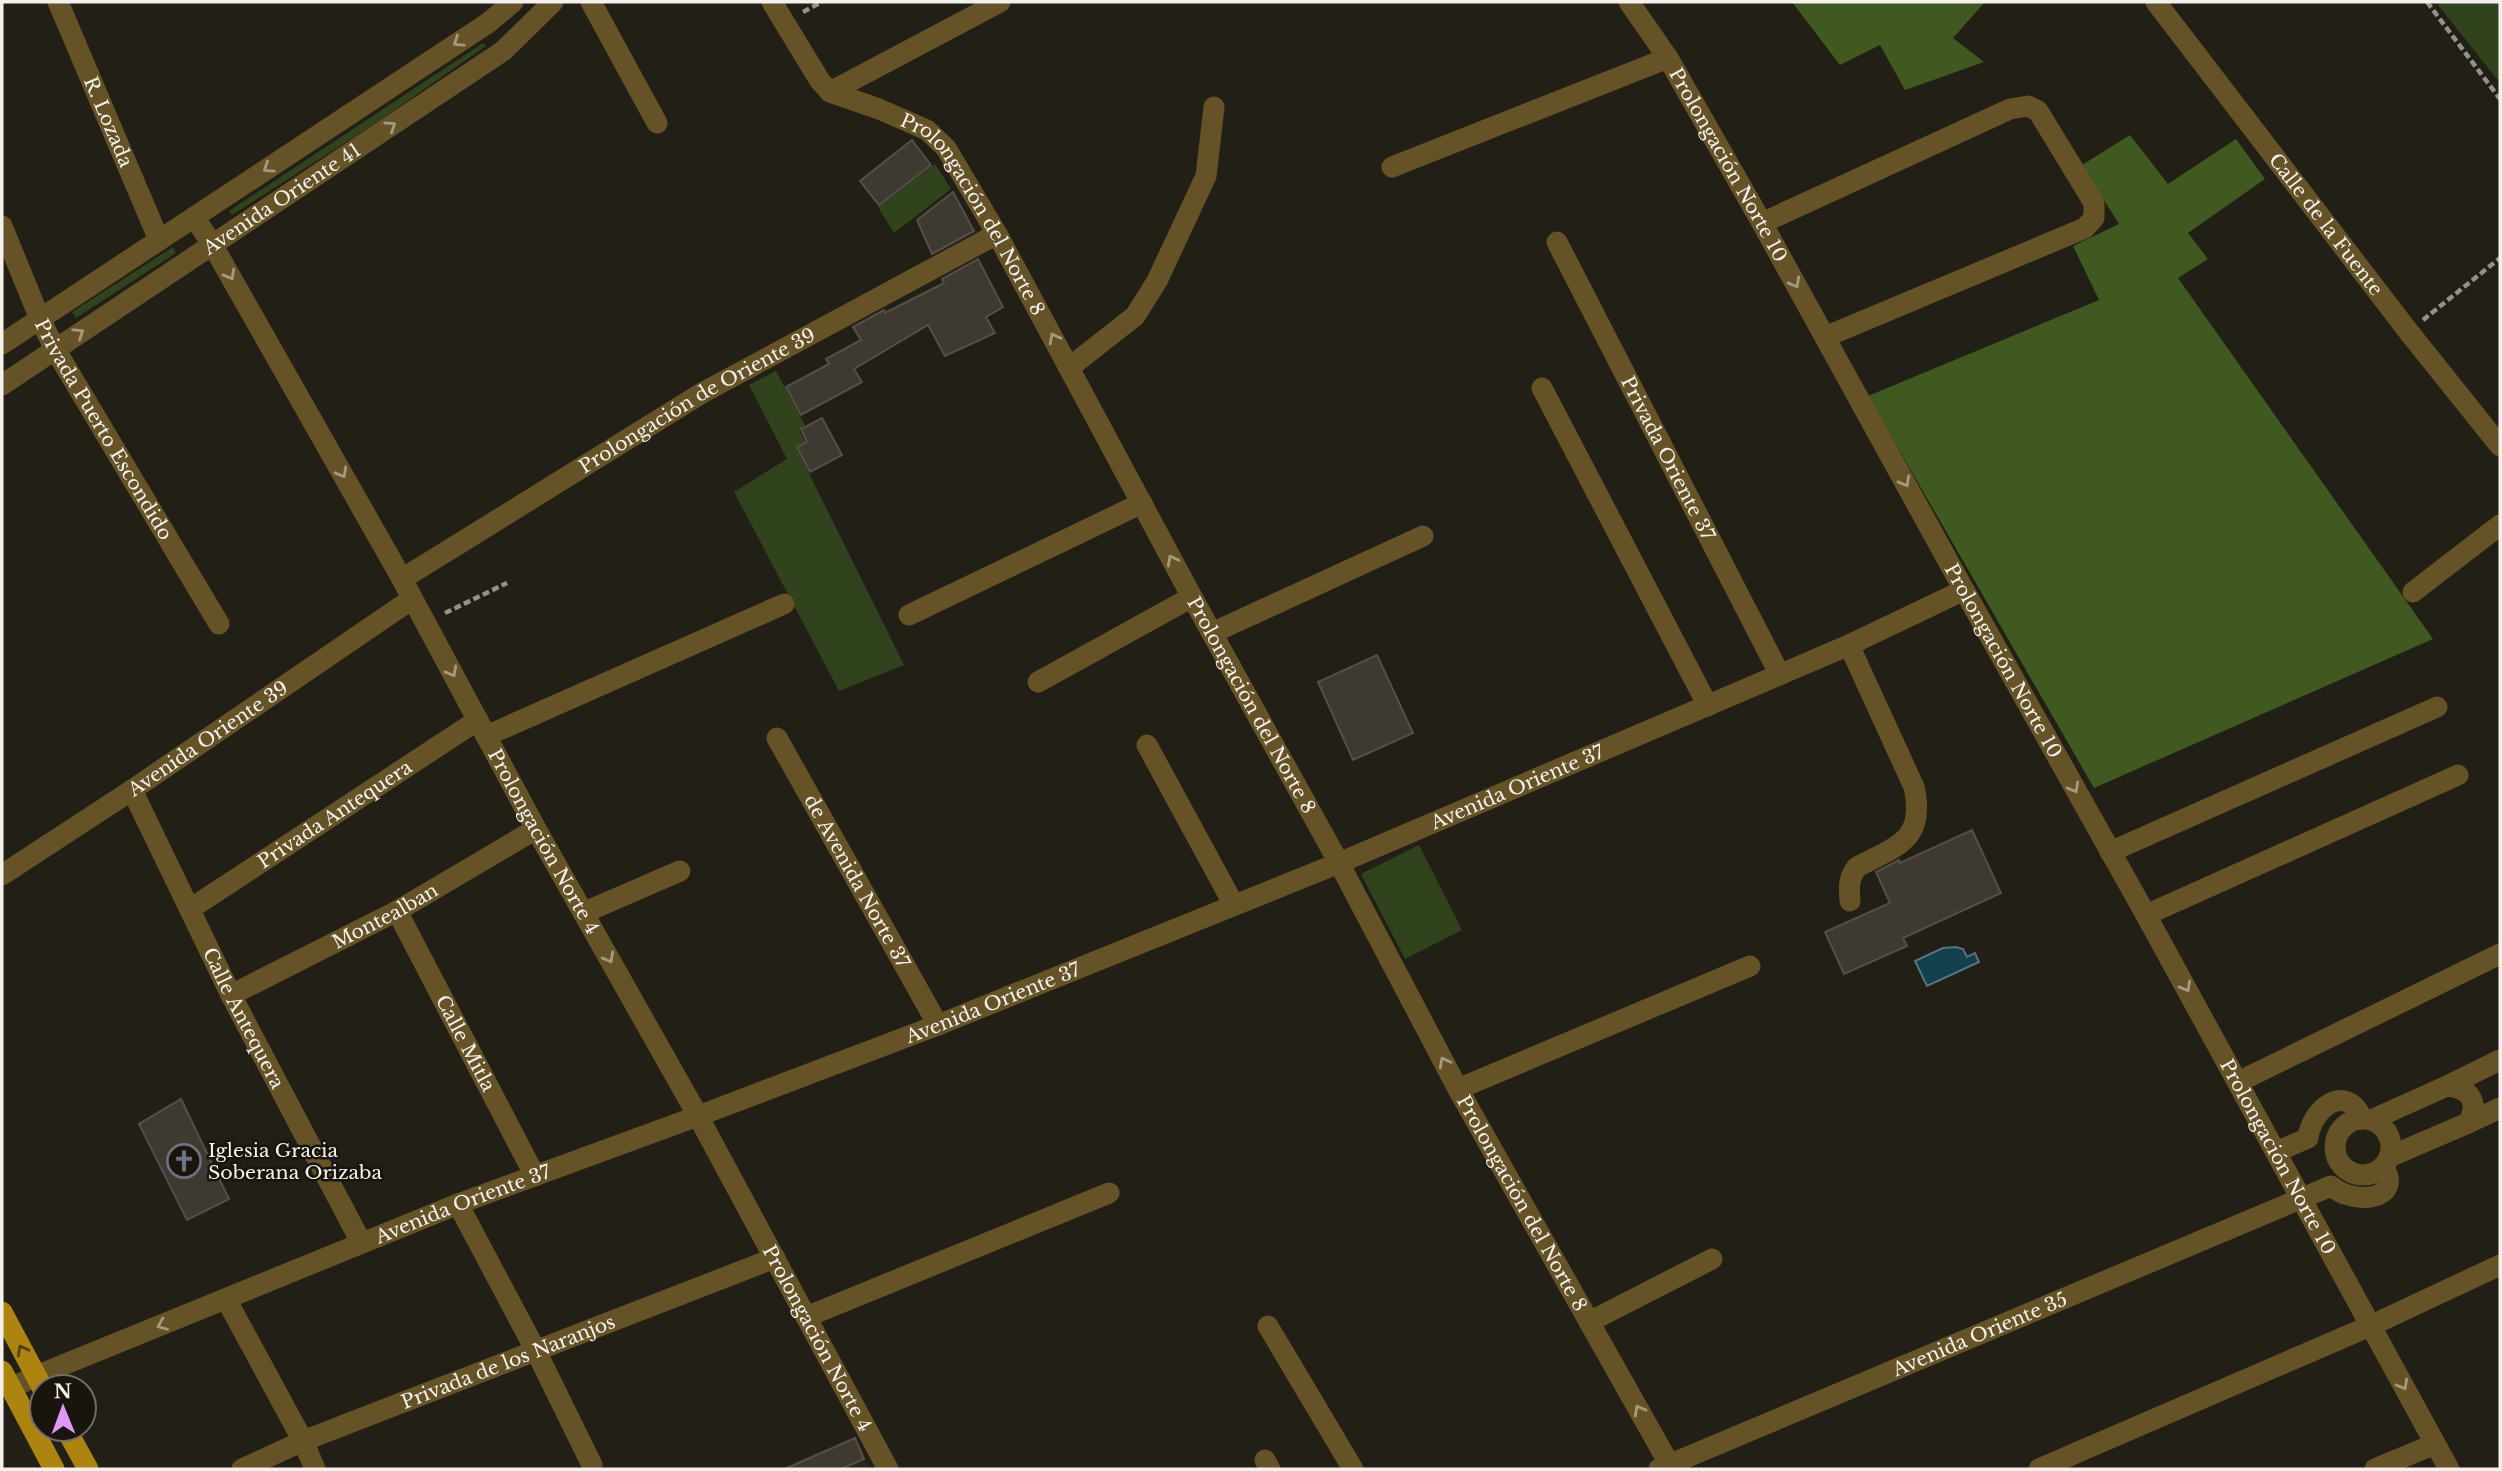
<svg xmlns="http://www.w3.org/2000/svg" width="2502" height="1471" font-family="'Libre Baskerville',serif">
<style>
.built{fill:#2d2619}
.green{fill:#30431d}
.forest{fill:#3f5921}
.water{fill:#12404d;stroke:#56757d;stroke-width:2}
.building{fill:#3e3a31;stroke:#545047;stroke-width:2}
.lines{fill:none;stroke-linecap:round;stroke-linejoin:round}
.path{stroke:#94918b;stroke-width:4.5;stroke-dasharray:7 3.5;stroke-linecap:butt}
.minor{stroke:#655226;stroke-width:21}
.major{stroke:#ad840f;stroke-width:21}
.oneway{stroke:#a59a7f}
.oneway2{stroke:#54410e}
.labels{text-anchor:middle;stroke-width:5;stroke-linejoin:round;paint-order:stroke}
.street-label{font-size:19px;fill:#f4f1ec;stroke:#19150e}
.poi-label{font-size:19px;fill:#f4f1ec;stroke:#19150e;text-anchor:start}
</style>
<rect width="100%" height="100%" fill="#221f17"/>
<path class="built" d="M 855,1436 L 869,1469 L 779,1469 Z"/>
<path class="green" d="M 2443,2 L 2500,2 L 2500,83 L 2438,5 Z
M 483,43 L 486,46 L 376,123 L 232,215 L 229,211 Z
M 935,164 L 951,189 L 894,233 L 878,207 Z
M 173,247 L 176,253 L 76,318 L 72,312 Z
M 776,371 L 805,425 L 799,430 L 805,442 L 796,447 L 904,665 L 839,691 L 734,492 L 787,459 L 749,385 Z
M 1419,845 L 1462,930 L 1405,959 L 1361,874 Z"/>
<path class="forest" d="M 1792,2 L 1985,2 L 1953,38 L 1984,62 L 1905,90 L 1880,45 L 1840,65 Z
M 2130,135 L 2168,184 L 2236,139 L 2265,179 L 2188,233 L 2208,259 L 2178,278 L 2433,639 L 2094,788 L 1868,396 L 2099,300 L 2073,246 L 2119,224 L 2082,165 Z"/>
<path class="water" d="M 1956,947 L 1963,949 L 1967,957 L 1975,953 L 1979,962 L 1927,986 L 1915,961 L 1943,948 Z"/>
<path class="building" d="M 912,140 L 931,165 L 879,205 L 860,181 Z
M 953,192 L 974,231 L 932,254 L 917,220 Z
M 978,259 L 1003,307 L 986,317 L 995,333 L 945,356 L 928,325 L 854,369 L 862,382 L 801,415 L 786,387 L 829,364 L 826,359 L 861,340 L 853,327 L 884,310 L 885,313 L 944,283 L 942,279 Z
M 822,418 L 842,455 L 810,472 L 797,447 L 807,442 L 801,429 Z
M 1377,655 L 1413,733 L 1353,760 L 1318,682 Z
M 1972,830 L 2001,893 L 1903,938 L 1907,946 L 1844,974 L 1825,932 L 1890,903 L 1876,872 L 1899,860 L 1900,863 Z
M 181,1099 L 229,1199 L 187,1220 L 139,1124 Z
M 855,1438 L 864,1459 L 841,1469 L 785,1469 Z"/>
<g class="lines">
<path class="path" d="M 2427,2 L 2500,99
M 803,12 L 822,2
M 2423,320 L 2500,258
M 445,613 L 507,583"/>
<g class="minor">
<path id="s1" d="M 58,2 L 159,240"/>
<path d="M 591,2 L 657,123"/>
<path id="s2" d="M 772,2 L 820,81 L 830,92 L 879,109 L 927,130 L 946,148 L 997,234 L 1192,597 L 1339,863 L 1458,1089 L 1672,1469"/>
<path id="s3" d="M 1629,2 L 1668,58 L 1762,223 L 1964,590 L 2146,915 L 2449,1469"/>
<path id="s4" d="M 2156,2 L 2408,331 L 2500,446"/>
<path d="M 830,92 L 1000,2"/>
<path d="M 1392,167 L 1668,58"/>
<path id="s5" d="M 194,217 L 212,244 L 402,579 L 536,829 L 698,1116 L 888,1469"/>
<path d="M 1762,223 L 2010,109 L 2028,106 L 2038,111 L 2094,203 L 2094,218 L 2085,228 L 1825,337"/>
<path id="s6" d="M 2,226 L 40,319 L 55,349 L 219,624"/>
<path id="s7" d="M 1557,242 L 1780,675"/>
<path d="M 2,344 L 488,23 L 513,2"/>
<path d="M 1070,367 L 1135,316 L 1157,281 L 1206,176 L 1214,107"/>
<path id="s8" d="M 2,385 L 503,51 L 553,2"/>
<path d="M 1542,388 L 1708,706"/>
<path id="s9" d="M 402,579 L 702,393 L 997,234"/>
<path d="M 2413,592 L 2500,525"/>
<path d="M 909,615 L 1142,503"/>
<path d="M 1212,633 L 1423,536"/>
<path d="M 1849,645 L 1914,787 C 1926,840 1897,846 1857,867 C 1848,878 1849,888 1850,901"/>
<path d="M 1038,682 L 1192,597"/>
<path d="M 486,736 L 784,604"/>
<path id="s10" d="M 777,738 L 938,1025"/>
<path d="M 1147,745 L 1234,905"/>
<path id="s11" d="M 132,790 L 231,995 L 361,1242"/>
<path d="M 2110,852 L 2437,707"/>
<path id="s12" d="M 2,875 L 132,790 L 412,599"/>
<path id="s13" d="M 190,909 L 478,720"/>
<path id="s14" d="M 397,911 L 535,1176"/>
<path d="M 583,913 L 680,871"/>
<path d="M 2146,915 L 2458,775"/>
<path id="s15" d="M 231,995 L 397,911 L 536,829"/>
<path d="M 2238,1082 L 2500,954"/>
<path d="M 2447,1086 L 2500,1060"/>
<path d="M 1458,1089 L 1750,966"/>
<circle cx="2363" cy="1147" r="28"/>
<path d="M 2371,1120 L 2447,1086 C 2470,1088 2480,1102 2468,1123 L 2389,1157"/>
<path d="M 2468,1123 L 2500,1108"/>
<path d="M 2276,1152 L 2308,1138 C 2311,1110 2345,1081 2362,1118"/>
<path d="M 458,1204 L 536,1351 L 592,1465"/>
<path d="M 226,1299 L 303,1441 L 315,1469"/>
<path d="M 806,1317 L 1109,1193"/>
<path d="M 1589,1322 L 1712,1259"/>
<path d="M 1268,1326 L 1353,1469"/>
<path id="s16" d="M 11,1388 L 36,1376 L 458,1204 L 698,1116 L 938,1025 L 1339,863 L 1849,645 L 1964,590"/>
<path d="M 1265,1460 L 1270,1469"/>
<path id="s17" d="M 242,1469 L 303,1441 L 775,1258"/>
<path id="s18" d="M 1659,1469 L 2331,1186 C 2354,1206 2405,1200 2383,1166"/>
<path d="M 2039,1469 L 2370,1326 L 2500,1265"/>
<path d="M 2375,1469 L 2435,1444"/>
</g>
<path class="major" d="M 2,1312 L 42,1387
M 2,1371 L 54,1469
M 66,1429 L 88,1469"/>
</g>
<defs><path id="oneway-chevron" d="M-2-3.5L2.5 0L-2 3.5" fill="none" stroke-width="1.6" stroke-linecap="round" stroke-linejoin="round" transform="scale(1.75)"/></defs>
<g class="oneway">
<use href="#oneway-chevron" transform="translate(458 42) rotate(146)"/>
<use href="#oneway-chevron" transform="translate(391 126) rotate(-34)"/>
<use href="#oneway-chevron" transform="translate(268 168) rotate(146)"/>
<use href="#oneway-chevron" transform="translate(230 275) rotate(61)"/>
<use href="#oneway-chevron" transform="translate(1795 283) rotate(61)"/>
<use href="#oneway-chevron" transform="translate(79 333) rotate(-34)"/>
<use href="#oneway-chevron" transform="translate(1054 338) rotate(-118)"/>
<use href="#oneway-chevron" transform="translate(342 473) rotate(61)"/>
<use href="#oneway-chevron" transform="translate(1905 482) rotate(61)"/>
<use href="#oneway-chevron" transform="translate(1172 560) rotate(-118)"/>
<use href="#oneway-chevron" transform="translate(452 672) rotate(61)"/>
<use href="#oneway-chevron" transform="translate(2074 788) rotate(61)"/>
<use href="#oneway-chevron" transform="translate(609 958) rotate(61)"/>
<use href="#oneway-chevron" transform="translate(2186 987) rotate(61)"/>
<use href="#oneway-chevron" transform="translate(1444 1062) rotate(-118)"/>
<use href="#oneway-chevron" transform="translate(162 1325) rotate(158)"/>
<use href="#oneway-chevron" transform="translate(2403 1385) rotate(61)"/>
<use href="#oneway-chevron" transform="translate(1639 1410) rotate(-119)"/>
</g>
<use class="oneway2" href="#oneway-chevron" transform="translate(22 1350) rotate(-118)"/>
<defs>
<g id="church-ring" transform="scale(1.75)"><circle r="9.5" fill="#19150e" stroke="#6b7280" stroke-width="1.5"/><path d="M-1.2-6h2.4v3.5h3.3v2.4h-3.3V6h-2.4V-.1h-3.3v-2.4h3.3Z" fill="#6b7280"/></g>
</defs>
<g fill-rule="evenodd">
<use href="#church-ring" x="184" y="1161"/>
</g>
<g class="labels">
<g class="street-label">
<text dy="7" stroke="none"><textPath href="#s1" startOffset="130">R. Lozada</textPath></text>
<text dy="7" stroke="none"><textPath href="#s3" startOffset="191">Prolongación Norte 10</textPath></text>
<text dy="7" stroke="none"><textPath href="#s8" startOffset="336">Avenida Oriente 41</textPath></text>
<text dy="7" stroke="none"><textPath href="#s2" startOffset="306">Prolongación del Norte 8</textPath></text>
<text dy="7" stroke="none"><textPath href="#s4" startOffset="280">Calle de la Fuente</textPath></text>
<text dy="7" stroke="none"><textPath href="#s9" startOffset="345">Prolongación de Oriente 39</textPath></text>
<text dy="7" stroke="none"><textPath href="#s6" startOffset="228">Privada Puerto Escondido</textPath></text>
<text dy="7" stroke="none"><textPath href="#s7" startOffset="243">Privada Oriente 37</textPath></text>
<text dy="7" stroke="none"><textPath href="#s3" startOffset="758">Prolongación Norte 10</textPath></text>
<text dy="7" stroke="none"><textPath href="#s2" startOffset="873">Prolongación del Norte 8</textPath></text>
<text dy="7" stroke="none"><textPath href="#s12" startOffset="247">Avenida Oriente 39</textPath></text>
<text dy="7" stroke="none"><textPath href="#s16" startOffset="1622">Avenida Oriente 37</textPath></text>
<text dy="7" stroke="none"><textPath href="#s13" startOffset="173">Privada Antequera</textPath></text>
<text dy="7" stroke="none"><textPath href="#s5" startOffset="716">Prolongación Norte 4</textPath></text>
<text dy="7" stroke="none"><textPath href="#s10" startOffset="164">de Avenida Norte 37</textPath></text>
<text dy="7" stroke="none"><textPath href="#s15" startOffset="173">Montealban</textPath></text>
<text dy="7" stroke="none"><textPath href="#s16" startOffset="1055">Avenida Oriente 37</textPath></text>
<text dy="7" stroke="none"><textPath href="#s11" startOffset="254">Calle Antequera</textPath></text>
<text dy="7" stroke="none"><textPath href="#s14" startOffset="149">Calle Mitla</textPath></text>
<text dy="7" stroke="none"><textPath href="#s3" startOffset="1325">Prolongación Norte 10</textPath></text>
<text dy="7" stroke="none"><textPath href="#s2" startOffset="1440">Prolongación del Norte 8</textPath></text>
<text dy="7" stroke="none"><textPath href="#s16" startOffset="488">Avenida Oriente 37</textPath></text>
<text dy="7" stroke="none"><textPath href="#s18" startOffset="348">Avenida Oriente 35</textPath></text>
<text dy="7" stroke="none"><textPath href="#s5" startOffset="1283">Prolongación Norte 4</textPath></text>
<text dy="7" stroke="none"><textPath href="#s17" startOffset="287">Privada de los Naranjos</textPath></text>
</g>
<g class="poi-label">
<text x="208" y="1157">Iglesia Gracia<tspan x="208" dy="22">Soberana Orizaba</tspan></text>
</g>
</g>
<rect width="2502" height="1471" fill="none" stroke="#f4f1ec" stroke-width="7"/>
<g transform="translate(63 1408) rotate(359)"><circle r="33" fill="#19150e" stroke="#716d67" stroke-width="2"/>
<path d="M0-5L12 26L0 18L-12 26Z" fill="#dd99f3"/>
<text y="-10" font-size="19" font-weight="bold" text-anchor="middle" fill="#f4f1ec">N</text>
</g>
</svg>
